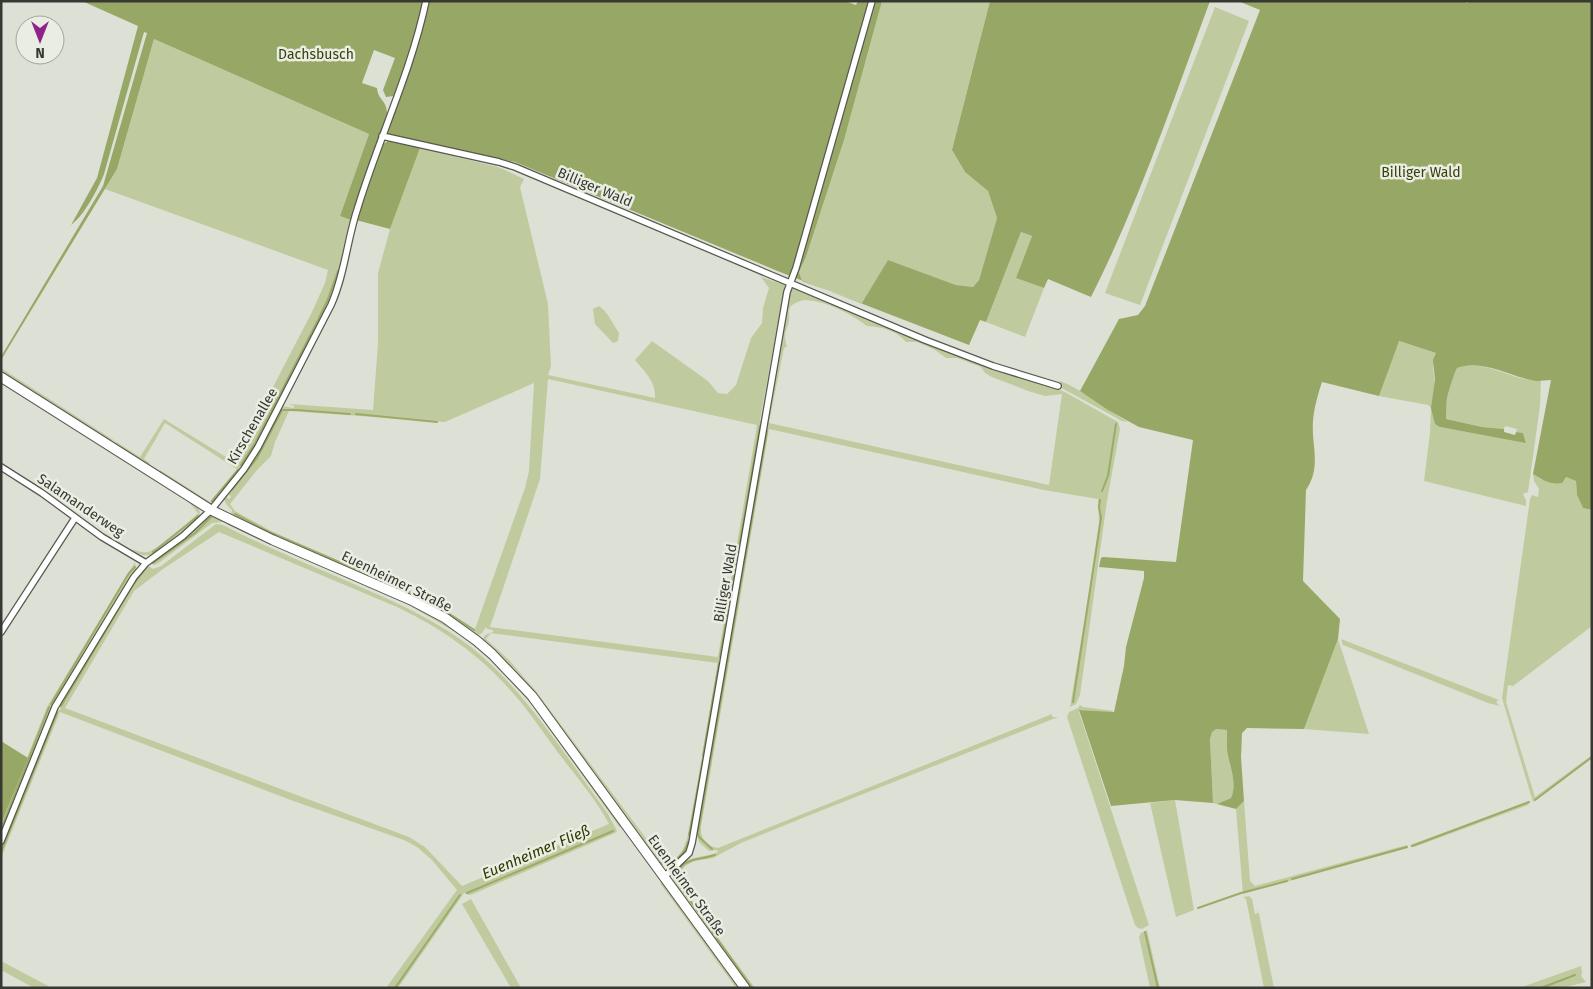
<svg xmlns="http://www.w3.org/2000/svg" width="1593" height="989" font-family="'Fira Sans',sans-serif">
<style>
.green{fill:#bfcb9f;fill-rule:evenodd}
.forest{fill:#97a765}
.lines{fill:none;stroke-linecap:round;stroke-linejoin:round}
.stream{stroke:#9bab68;stroke-width:2}
.street-casing{stroke:#56594f;stroke-width:8}
.secondary-casing{stroke:#56594f;stroke-width:11}
.street{stroke:#fff;stroke-width:5.5}
.secondary{stroke:#fff;stroke-width:9}
.labels{text-anchor:middle;stroke-width:5;stroke-linejoin:round;paint-order:stroke}
.park-label{font-size:14px;fill:#36400d;stroke:#eaede1}
.street-label{font-size:14px;fill:#373833;stroke:#eaede1}
.water-label{font-size:15px;font-style:italic;fill:#303a05;stroke:#eaede1}
</style>
<rect width="100%" height="100%" fill="#dde0d4"/>
<path class="green" d="M 882,1 L 990,1 L 952,150 L 965,172 L 988,191 L 997,218 L 979,280 L 973,287 L 956,285 L 888,260 L 863,303 L 802,281 L 799,272 L 806,257 L 844,140 Z
M 1215,7 L 1249,21 L 1140,305 L 1105,293 Z
M 154,39 L 369,134 L 340,216 L 351,220 C 342,245 340,272 332,297 L 254,450 L 233,480 L 213,502 L 211,503 L 193,494 L 160,473 L 160,470 L 210,502 L 237,469 L 165,423 L 144,459 L 150,463 L 148,465 L 116,445 L 116,442 L 112,440 L 109,441 L 1,373 L 1,368 L 140,457 L 164,419 L 234,462 L 312,312 L 325,283 L 328,270 L 105,189 L 117,169 Z
M 420,148 L 498,167 L 524,179 L 520,187 L 548,304 L 551,366 L 548,375 L 655,398 C 656,382 645,372 635,360 L 652,341 L 708,381 L 718,393 L 727,394 L 736,385 L 751,338 L 762,323 L 763,308 L 769,288 L 761,277 L 785,285 L 760,420 L 763,421 L 693,827 C 690,842 681,873 660,864 L 531,689 L 505,661 L 482,640 L 485,635 L 493,632 L 493,630 L 487,629 L 486,627 L 482,633 L 477,636 L 416,598 L 414,594 L 410,595 L 267,533 L 231,514 L 232,510 L 227,505 L 223,498 L 226,497 L 229,499 L 231,497 L 228,493 L 257,455 L 282,406 L 294,408 L 294,406 L 289,404 L 373,410 L 378,344 L 378,273 L 390,229 ZM 548,379 L 757,425 L 718,657 L 490,627 L 540,479 ZM 534,383 L 529,471 L 525,488 L 475,629 L 427,599 L 271,531 L 235,511 L 230,504 L 257,470 L 271,456 L 275,442 L 289,411 L 445,422 ZM 491,633 L 718,663 L 690,826 C 687,840 682,864 663,861 L 535,690 L 509,660 L 486,639 Z
M 1021,232 L 1032,236 L 1016,278 L 1044,288 L 1025,337 L 986,322 Z
M 795,288 L 984,365 L 1063,391 L 1118,422 L 1120,429 L 1107,501 L 1080,695 L 1076,704 L 1070,707 L 1090,586 L 1099,523 L 1098,499 L 1044,490 L 769,429 L 701,827 C 700,838 707,847 718,848 L 1052,714 L 1052,717 L 1058,717 L 805,817 L 741,843 L 713,858 L 694,861 L 685,866 L 678,876 L 679,885 L 755,988 L 750,988 L 674,885 L 673,878 C 681,853 699,860 718,852 L 717,850 L 709,851 L 699,842 L 697,834 L 789,293 L 791,289 ZM 804,300 C 824,300 852,314 867,326 C 881,327 896,330 906,342 L 917,342 L 935,350 L 946,358 L 957,358 L 981,367 L 985,373 L 992,377 L 1028,391 L 1045,396 L 1062,394 L 1049,485 L 769,423 L 784,348 L 787,346 C 784,338 785,333 788,325 C 792,312 782,306 804,300 Z
M 599,306 C 609,313 612,323 619,333 L 618,341 L 613,343 L 595,324 L 593,309 Z
M 1398,341 L 1436,353 L 1433,368 L 1440,427 L 1526,442 L 1523,433 L 1516,432 L 1517,429 L 1505,426 L 1504,429 L 1482,427 L 1446,419 C 1448,412 1446,406 1447,399 C 1448,393 1453,374 1456,368 C 1486,357 1512,383 1541,380 L 1540,406 L 1528,492 L 1523,494 L 1526,500 L 1526,506 L 1424,481 L 1430,433 L 1431,408 L 1428,405 L 1379,396 Z
M 1,381 L 198,506 L 200,513 L 198,519 L 156,553 C 147,557 139,556 132,549 C 138,551 142,553 148,552 C 159,549 190,522 198,513 L 187,500 L 1,383 Z
M 1060,381 C 1084,390 1106,409 1128,422 L 1122,421 L 1058,386 Z
M 1533,474 L 1542,480 L 1566,477 L 1576,481 L 1577,495 L 1583,508 L 1592,510 L 1592,626 L 1513,686 L 1508,685 L 1506,702 L 1535,797 L 1592,755 L 1592,758 L 1533,802 L 1502,698 L 1530,499 L 1532,495 L 1538,497 L 1539,489 L 1534,481 Z
M 210,514 L 221,519 L 222,522 L 212,523 L 160,562 L 155,565 L 151,564 Z
M 227,522 L 425,611 L 454,628 L 486,653 L 529,699 L 621,825 L 620,828 L 531,704 L 494,663 L 462,636 L 407,604 L 251,536 L 228,525 Z
M 216,524 L 223,525 C 269,549 318,568 365,589 C 402,605 439,622 471,647 C 526,691 567,758 608,814 L 617,831 L 615,833 L 473,894 L 469,895 L 464,893 L 398,988 L 386,988 L 457,890 L 432,860 L 417,847 L 404,840 L 288,799 L 60,712 L 1,858 L 1,848 L 57,710 L 61,710 L 59,706 L 136,578 L 147,565 L 153,569 L 161,566 ZM 219,532 L 397,607 C 441,628 480,655 512,692 C 531,713 546,737 563,759 C 579,780 597,801 609,824 L 462,886 L 425,847 L 409,837 L 65,708 L 134,591 L 163,569 Z
M 135,562 L 136,569 L 59,696 L 1,836 L 1,824 L 47,707 Z
M 1338,639 L 1369,734 L 1304,729 Z
M 1341,639 L 1499,700 L 1496,702 L 1500,706 L 1488,703 L 1343,645 Z
M 1080,705 L 1083,707 L 1114,711 L 1110,712 L 1082,710 L 1079,710 L 1079,712 L 1149,925 L 1142,929 L 1138,928 L 1135,925 L 1067,717 L 1069,712 L 1078,708 Z
M 1215,729 L 1227,730 C 1227,737 1227,744 1227,750 C 1229,765 1238,783 1231,798 L 1217,804 L 1213,803 L 1210,739 L 1212,732 Z
M 1175,800 L 1194,910 L 1176,917 L 1150,803 Z
M 1244,801 L 1250,881 L 1255,886 L 1407,845 L 1408,848 L 1243,894 L 1236,809 Z
M 1530,801 L 1528,805 L 1414,847 L 1411,847 L 1410,845 Z
M 663,882 L 741,988 L 736,988 L 660,883 Z
M 1249,896 L 1252,899 L 1255,914 L 1258,913 L 1257,909 L 1259,914 L 1274,988 L 1264,988 L 1246,899 L 1243,897 Z
M 471,899 L 521,988 L 511,988 L 462,904 Z
M 1147,930 L 1160,988 L 1150,988 L 1139,937 L 1141,933 Z
M 1,961 L 52,988 L 34,988 L 1,970 Z
M 1581,966 L 1582,974 L 1581,976 L 1586,982 L 1562,988 L 1519,988 Z"/>
<path class="forest" d="M 82,1 L 424,1 L 407,61 L 394,96 L 386,97 L 383,90 L 395,58 L 374,50 L 362,83 L 377,88 C 378,101 388,100 387,116 L 351,220 L 340,216 L 369,134 L 154,39 L 117,169 L 1,360 L 2,355 L 103,186 L 147,33 L 144,32 L 104,174 C 98,189 84,216 71,225 L 97,178 L 138,26 Z
M 428,1 L 845,1 L 856,5 L 858,1 L 882,1 L 844,140 L 806,257 L 799,272 L 802,281 L 862,303 L 888,260 L 956,285 L 973,287 L 979,280 L 997,218 L 988,191 L 965,172 L 952,150 L 990,1 L 1210,1 C 1173,101 1139,202 1091,297 L 1048,279 L 1044,288 L 1016,278 L 1032,236 L 1021,232 L 986,322 L 980,320 L 969,345 L 780,272 L 515,162 L 387,135 L 387,128 L 410,69 Z
M 1238,1 L 1464,1 L 1467,3 L 1470,1 L 1592,1 L 1592,510 L 1583,508 L 1577,495 L 1576,481 L 1566,477 L 1562,483 C 1551,485 1542,480 1533,474 L 1551,380 C 1544,380 1537,382 1531,380 C 1507,375 1481,359 1457,368 C 1454,373 1448,393 1447,399 C 1446,405 1447,412 1446,419 L 1482,427 L 1504,429 L 1504,432 L 1515,435 L 1516,432 L 1523,433 L 1526,443 L 1440,427 L 1435,424 L 1431,408 L 1435,380 L 1433,360 L 1436,353 L 1399,341 L 1379,396 L 1322,382 C 1318,394 1314,408 1313,421 C 1311,446 1322,466 1306,490 L 1303,581 L 1340,619 L 1338,639 L 1304,729 L 1247,728 L 1242,733 L 1241,757 L 1244,801 L 1236,809 L 1217,804 L 1231,798 C 1238,783 1229,765 1227,750 C 1227,744 1227,737 1227,730 L 1216,729 L 1212,732 L 1210,739 L 1213,803 L 1175,800 L 1111,806 L 1079,710 L 1114,712 L 1124,666 L 1126,647 L 1144,578 L 1144,571 L 1099,567 L 1101,558 L 1103,557 L 1176,562 L 1193,440 L 1139,427 L 1108,410 L 1080,391 L 1119,319 L 1138,315 L 1145,306 L 1260,10 Z
M 388,141 L 420,148 L 390,229 L 356,220 L 383,144 Z
M 1,741 L 28,758 L 1,824 Z"/>
<g class="lines">
<path class="stream" d="M 356,414 L 437,422
M 241,465 L 255,443 L 318,320 L 328,299 L 338,271
M 232,490 L 257,458 L 282,410 L 297,410 L 350,414
M 1102,491 L 1108,476 L 1116,424
M 212,501 L 238,470
M 235,514 L 269,532 L 411,593
M 153,552 L 198,516
M 153,563 L 195,533 L 211,517
M 416,595 L 445,611 L 474,630
M 720,657 L 760,426
M 1073,702 L 1101,518 L 1099,507 L 1100,500
M 51,704 L 129,573 L 135,567
M 61,706 L 133,585 L 147,567
M 703,756 L 719,663
M 1535,800 L 1592,757
M 1,829 L 49,707
M 689,835 L 703,760
M 1412,846 L 1529,802
M 712,849 L 699,837 L 698,833 L 767,431
M 1,852 L 57,713
M 715,855 C 697,861 682,856 675,879 L 752,988
M 660,862 L 663,864 C 675,863 685,854 688,842
M 1292,879 L 1407,847
M 467,893 L 613,831
M 1198,908 L 1241,893 L 1287,881
M 1145,932 L 1158,988
M 395,988 L 460,895
M 1541,988 L 1575,975"/>
<g class="street-casing">
<path id="street" d="M 382,136 L 499,162 L 515,167 L 925,340 L 993,366 L 1058,386
M 1,467 L 42,493 L 102,537 L 146,563
M 1,632 L 75,518
M 1,841 L 55,707 L 134,577 L 146,563 L 183,536 L 211,510 L 244,469 L 258,447 L 331,305 C 345,274 347,239 358,207 C 379,138 411,72 426,1
M 664,877 L 689,853 L 692,843 L 787,292 L 796,268 L 872,1"/>
</g>
<g class="secondary-casing">
<path id="secondary" d="M 1,377 L 211,510 L 273,540 L 411,600 L 445,618 L 477,641 L 492,654 L 532,696 L 745,988"/>
</g>
<use href="#street" class="street"/>
<use href="#secondary" class="secondary"/>
</g>
<g class="labels">
<g class="park-label">
<text x="316" y="59">Dachsbusch</text>
<text x="1421" y="177">Billiger Wald</text>
</g>
<g class="street-label">
<text transform="translate(595 187) rotate(23)" y="5">Billiger Wald</text>
<text transform="translate(252 426) rotate(-60)" y="5">Kirschenallee</text>
<text transform="translate(81 505) rotate(34)" y="5">Salamanderweg</text>
<text transform="translate(397 581) rotate(26)" y="5">Euenheimer Straße</text>
<text transform="translate(725 583) rotate(-80)" y="5">Billiger Wald</text>
<text transform="translate(687 885) rotate(54)" y="5">Euenheimer Straße</text>
</g>
<g class="water-label">
<text transform="translate(536 852) rotate(-23)" y="5">Euenheimer Fließ</text>
</g>
</g>
<rect width="1593" height="989" fill="none" stroke="#373833" stroke-width="5"/>
<g transform="translate(40 40) rotate(180)"><circle r="24" fill="#eaede1" stroke="#a2a59b"/>
<path d="M0-4L9 19L0 12L-9 19Z" fill="#8e2489"/>
<text y="-8" font-size="14" font-weight="bold" text-anchor="middle" fill="#373833">N</text>
</g>
</svg>
